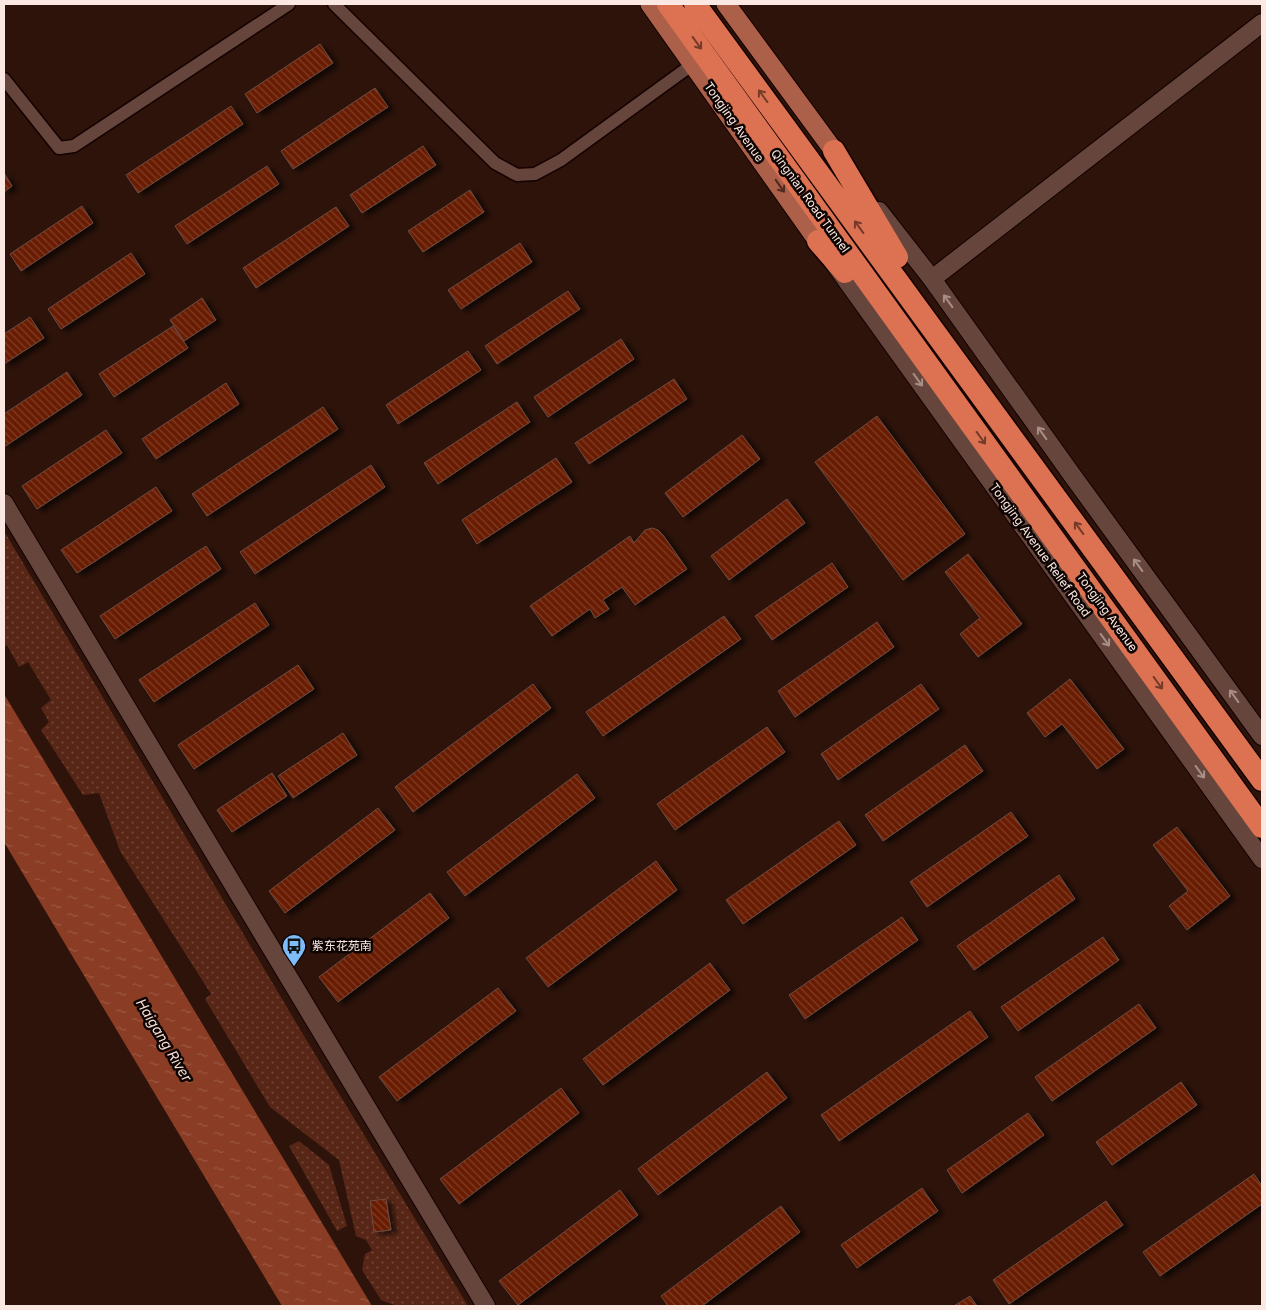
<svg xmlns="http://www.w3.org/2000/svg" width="1266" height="1310" font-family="Inter,'Noto Sans SC',sans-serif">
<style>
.grass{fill:url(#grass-dots)}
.water{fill:url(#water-ripples)}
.building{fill:url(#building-back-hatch);stroke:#6c4c43;filter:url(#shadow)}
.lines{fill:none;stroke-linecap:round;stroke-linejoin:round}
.street-casing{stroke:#140100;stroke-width:15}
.secondary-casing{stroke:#140100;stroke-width:20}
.primary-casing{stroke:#140100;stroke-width:21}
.highway-casing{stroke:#140100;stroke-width:25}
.street{stroke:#65453c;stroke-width:12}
.secondary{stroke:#65453c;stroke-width:18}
.primary{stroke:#ac6049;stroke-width:19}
.highway{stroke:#dc7251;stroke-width:22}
.oneway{stroke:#743b2a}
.oneway2{stroke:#4d291e}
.oneway3{stroke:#a88e87}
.labels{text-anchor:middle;stroke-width:5;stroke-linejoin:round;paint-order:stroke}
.street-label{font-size:12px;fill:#fbe8e2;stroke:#0d0402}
.poi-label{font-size:12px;fill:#fbe8e2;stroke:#0d0402;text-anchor:start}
.water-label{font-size:14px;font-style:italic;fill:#f6ded7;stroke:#0d0402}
</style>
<defs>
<pattern id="grass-dots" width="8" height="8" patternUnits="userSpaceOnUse" patternTransform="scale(1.25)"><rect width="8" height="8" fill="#582616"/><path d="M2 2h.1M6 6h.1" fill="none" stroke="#714638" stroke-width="1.8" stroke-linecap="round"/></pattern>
<pattern id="water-ripples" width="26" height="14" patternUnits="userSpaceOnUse" patternTransform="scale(1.25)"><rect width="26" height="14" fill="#8a3c24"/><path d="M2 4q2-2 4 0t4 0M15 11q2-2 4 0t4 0" fill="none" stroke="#9b5844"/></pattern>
<pattern id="building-back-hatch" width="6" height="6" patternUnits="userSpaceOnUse" patternTransform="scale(1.25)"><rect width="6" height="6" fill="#691d02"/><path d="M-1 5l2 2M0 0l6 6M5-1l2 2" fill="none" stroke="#7f3e27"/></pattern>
<filter id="shadow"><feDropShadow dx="5.5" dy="3" stdDeviation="2.5" flood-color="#0009"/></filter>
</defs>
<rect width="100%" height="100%" fill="#2d130a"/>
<path class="grass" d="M 4,531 L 304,1036 L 468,1306 L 397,1306 L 381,1300 L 362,1270 L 365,1254 L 372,1250 L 366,1240 L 356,1236 L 339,1160 L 270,1107 L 205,999 L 211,994 L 120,851 L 99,793 L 83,795 L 41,730 L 49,722 L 41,708 L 51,700 L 28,662 L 19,667 L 7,645 L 4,647 Z
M 299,1141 L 329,1165 L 347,1226 L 337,1231 L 289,1146 Z"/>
<path class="water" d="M 4,694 L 372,1306 L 282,1306 L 4,842 Z"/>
<path class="building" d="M 320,44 L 333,63 L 257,113 L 245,94 Z
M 375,88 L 388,107 L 293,169 L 281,151 Z
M 231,106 L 243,124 L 138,193 L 126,175 Z
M 423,146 L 436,165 L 362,213 L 350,195 Z
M 267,166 L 279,184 L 187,244 L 175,226 Z
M 4,173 L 12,186 L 4,192 Z
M 470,190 L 484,212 L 423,252 L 408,231 Z
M 82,206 L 93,223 L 21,271 L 10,254 Z
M 336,207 L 349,226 L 256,288 L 243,268 Z
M 520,243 L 532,262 L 461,309 L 448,290 Z
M 131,253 L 145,274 L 61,329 L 48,309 Z
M 568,291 L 580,309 L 497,364 L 485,346 Z
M 202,298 L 216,320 L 184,341 L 170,320 Z
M 30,317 L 44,338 L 4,364 L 4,334 Z
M 173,326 L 188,348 L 114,397 L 99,374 Z
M 621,339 L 634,359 L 548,417 L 534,397 Z
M 468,351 L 481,370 L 398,424 L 386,405 Z
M 67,372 L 82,395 L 4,447 L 4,414 Z
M 674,379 L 687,399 L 589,464 L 575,443 Z
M 226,383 L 239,404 L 156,459 L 142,439 Z
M 517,402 L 530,422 L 438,484 L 424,463 Z
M 323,407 L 338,429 L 207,516 L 192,494 Z
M 877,416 L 965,534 L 903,580 L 815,462 Z
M 106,430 L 122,453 L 37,509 L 22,486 Z
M 742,435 L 760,459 L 683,517 L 665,493 Z
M 556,458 L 572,482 L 477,544 L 462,520 Z
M 371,465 L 385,487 L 255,574 L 240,552 Z
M 156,487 L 172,511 L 77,573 L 61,550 Z
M 787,499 L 805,523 L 729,580 L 711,556 Z
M 652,528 L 658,530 L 663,535 L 687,569 L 635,605 L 622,587 L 603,600 L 609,609 L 595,618 L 590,609 L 552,636 L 530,606 L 630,536 L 634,543 L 645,530 Z
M 206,546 L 221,569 L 115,639 L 100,616 Z
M 968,554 L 1022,624 L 978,657 L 960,634 L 980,618 L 945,572 Z
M 832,563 L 848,587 L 772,640 L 755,616 Z
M 255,603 L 269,625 L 154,702 L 139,680 Z
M 724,616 L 741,639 L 603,736 L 586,712 Z
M 877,622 L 894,647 L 795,717 L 778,691 Z
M 298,665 L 314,689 L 194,769 L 178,745 Z
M 1070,679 L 1124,749 L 1097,769 L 1062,724 L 1045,737 L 1027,713 Z
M 533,684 L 551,708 L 413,812 L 395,787 Z
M 921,684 L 939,709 L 838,780 L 821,754 Z
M 767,727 L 785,752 L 675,830 L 657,804 Z
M 343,733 L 357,755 L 293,798 L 278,776 Z
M 965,745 L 983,771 L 883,841 L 865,815 Z
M 272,773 L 287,796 L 232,832 L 217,810 Z
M 577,774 L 595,798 L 465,896 L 447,872 Z
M 378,808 L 395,830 L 285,913 L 269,891 Z
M 1011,812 L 1028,836 L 927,907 L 910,882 Z
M 839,821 L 856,845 L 743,924 L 726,900 Z
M 1177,827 L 1230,896 L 1187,930 L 1169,906 L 1188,891 L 1153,845 Z
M 656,861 L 677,890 L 548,987 L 526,958 Z
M 1059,875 L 1075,899 L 974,970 L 957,946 Z
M 430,893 L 449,918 L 338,1002 L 319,977 Z
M 902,917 L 918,940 L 805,1019 L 789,995 Z
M 1103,937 L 1119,960 L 1018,1031 L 1001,1007 Z
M 710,963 L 730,990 L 603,1085 L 583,1059 Z
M 498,988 L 516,1011 L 397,1101 L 379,1077 Z
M 1139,1004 L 1156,1028 L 1052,1101 L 1035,1077 Z
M 970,1011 L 988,1037 L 839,1141 L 821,1115 Z
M 767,1072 L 787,1098 L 658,1195 L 638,1169 Z
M 1181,1082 L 1197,1105 L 1112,1165 L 1096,1142 Z
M 561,1088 L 579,1113 L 459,1204 L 440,1179 Z
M 1028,1113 L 1044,1135 L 962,1193 L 947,1170 Z
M 1254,1174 L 1262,1186 L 1262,1204 L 1160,1276 L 1143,1252 Z
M 922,1188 L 938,1211 L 857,1268 L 841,1245 Z
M 620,1190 L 638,1215 L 518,1305 L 499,1281 Z
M 386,1199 L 391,1230 L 374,1232 L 370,1201 Z
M 1106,1201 L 1123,1225 L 1009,1304 L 993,1280 Z
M 781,1206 L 800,1232 L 702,1306 L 668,1306 L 661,1296 Z
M 970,1296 L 977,1306 L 954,1306 Z"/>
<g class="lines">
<g class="street-casing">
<path id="street" d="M 334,4 L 495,163 L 517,175 L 535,174 L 561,160 L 693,64
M 4,79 L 59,148 L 74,146 L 289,4"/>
</g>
<g class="secondary-casing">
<path id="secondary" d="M 879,211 L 932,279 L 1072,475 L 1262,736
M 834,263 L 1262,859
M 932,279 L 1262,23
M 4,503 L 486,1306"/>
</g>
<g class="primary-casing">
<path id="primary" d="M 650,4 L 818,241
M 726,4 L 834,151"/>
</g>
<g class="highway-casing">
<path id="highway" d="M 668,4 L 952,398 L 1262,827
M 695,4 L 1262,780
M 834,151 L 897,257
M 818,241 L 845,272"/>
</g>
<use href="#street" class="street"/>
<use href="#secondary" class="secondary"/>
<use href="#primary" class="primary"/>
<use href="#highway" class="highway"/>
</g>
<defs><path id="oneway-shaft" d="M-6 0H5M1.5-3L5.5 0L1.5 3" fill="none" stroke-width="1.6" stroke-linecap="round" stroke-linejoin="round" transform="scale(1.25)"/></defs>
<g class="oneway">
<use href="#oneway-shaft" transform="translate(697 43) rotate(54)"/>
<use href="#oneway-shaft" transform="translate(763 96) rotate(-126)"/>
<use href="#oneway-shaft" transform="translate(859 227) rotate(-126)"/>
<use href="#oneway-shaft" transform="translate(981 438) rotate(54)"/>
<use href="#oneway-shaft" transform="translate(1079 528) rotate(-126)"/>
<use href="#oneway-shaft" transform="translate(1158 683) rotate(54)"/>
</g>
<use class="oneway2" href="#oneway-shaft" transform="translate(780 186) rotate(55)"/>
<g class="oneway3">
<use href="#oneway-shaft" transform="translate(948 301) rotate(-126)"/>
<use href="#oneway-shaft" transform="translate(918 380) rotate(54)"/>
<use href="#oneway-shaft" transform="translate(1042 433) rotate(-126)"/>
<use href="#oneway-shaft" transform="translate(1138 565) rotate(-126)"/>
<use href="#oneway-shaft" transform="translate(1105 640) rotate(54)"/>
<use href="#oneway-shaft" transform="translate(1234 696) rotate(-126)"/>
<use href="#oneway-shaft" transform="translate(1200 772) rotate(54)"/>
</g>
<defs>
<g id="bus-pin" transform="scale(1.25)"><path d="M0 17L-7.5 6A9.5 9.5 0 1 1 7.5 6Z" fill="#7ebdf9" stroke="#0d0402"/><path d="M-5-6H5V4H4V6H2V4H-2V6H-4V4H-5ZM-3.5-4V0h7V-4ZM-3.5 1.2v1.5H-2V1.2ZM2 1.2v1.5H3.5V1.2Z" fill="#111"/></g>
</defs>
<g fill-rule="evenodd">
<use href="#bus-pin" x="294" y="946"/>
</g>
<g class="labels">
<g class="street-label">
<text transform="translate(734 122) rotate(55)" y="4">Tongjing Avenue</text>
<text transform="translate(810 201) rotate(54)" y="4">Qingnian Road Tunnel</text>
<text transform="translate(1040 550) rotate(54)" y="4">Tongjing Avenue Relief Road</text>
<text transform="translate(1107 612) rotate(54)" y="4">Tongjing Avenue</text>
</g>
<g class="poi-label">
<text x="312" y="950">紫东花苑南</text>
</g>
<g class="water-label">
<text transform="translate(164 1040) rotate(59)" y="5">Haigang River</text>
</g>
</g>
<rect width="1266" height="1310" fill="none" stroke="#fbe8e2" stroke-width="10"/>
</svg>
